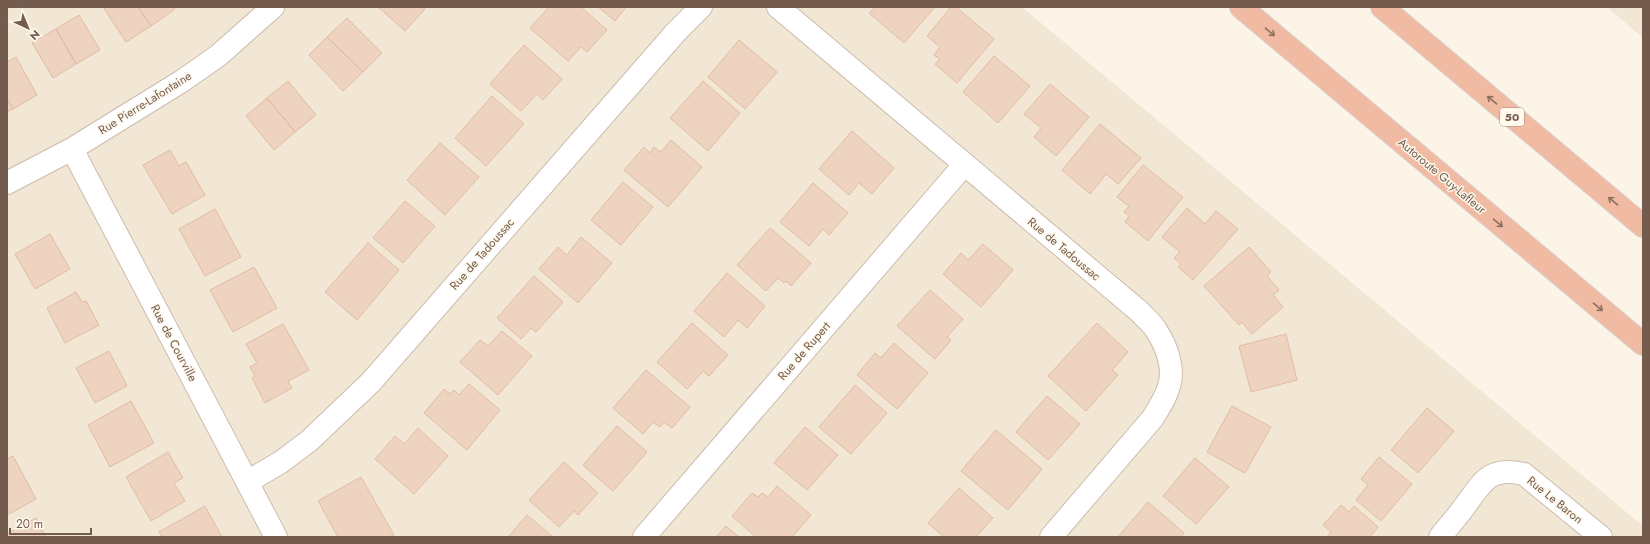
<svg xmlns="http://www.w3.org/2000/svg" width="1650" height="544" font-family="Jost,sans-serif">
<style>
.residential{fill:#f2e6d5}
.building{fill:#eed4c0;stroke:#e0bca1}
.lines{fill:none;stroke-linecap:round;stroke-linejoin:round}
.street-casing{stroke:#ccbcad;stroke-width:24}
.highway-casing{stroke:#d8d1cd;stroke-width:24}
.street{stroke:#fff;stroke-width:22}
.highway{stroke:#f1baa2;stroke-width:22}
.oneway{stroke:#8c6f5e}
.labels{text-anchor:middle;stroke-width:3;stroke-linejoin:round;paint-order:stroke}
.shield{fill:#fef8ed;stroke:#9d8b7d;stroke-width:1}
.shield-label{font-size:11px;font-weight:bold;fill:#735c4d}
.street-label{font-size:12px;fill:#735c4d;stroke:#fef8ed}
</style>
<rect width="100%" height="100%" fill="#fbf4e7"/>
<path class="residential" d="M 7,7 L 1022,7 L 1643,526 L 1643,537 L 7,537 Z
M 1607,7 L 1643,7 L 1643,38 Z"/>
<path class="building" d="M 103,7 L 138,7 L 151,26 L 126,42 Z
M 138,7 L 173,7 L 175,9 L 151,26 Z
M 378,7 L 422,7 L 425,9 L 405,31 Z
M 549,7 L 581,7 L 607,30 L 587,52 L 581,47 L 568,61 L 530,28 Z
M 598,7 L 626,7 L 615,21 Z
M 875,7 L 935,7 L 904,43 L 869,13 Z
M 951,7 L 956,7 L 994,39 L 957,83 L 935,64 L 940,59 L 934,55 L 940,47 L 927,36 Z
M 79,15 L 100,50 L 76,64 L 56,29 Z
M 347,18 L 382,53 L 363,72 L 327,37 Z
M 56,29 L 76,64 L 53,78 L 32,43 Z
M 327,37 L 363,72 L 343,91 L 309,55 Z
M 739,40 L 777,72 L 745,109 L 708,77 Z
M 524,45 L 562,79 L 543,100 L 537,94 L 521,111 L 490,84 Z
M 994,56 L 1030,86 L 998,123 L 963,92 Z
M 16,57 L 37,95 L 13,109 L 7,99 L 7,62 Z
M 288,81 L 316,115 L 295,132 L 267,98 Z
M 703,81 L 740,113 L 708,151 L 670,118 Z
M 1050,84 L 1089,117 L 1056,156 L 1034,137 L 1041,128 L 1024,114 Z
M 492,96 L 524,124 L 486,166 L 455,138 Z
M 267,98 L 295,132 L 274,150 L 246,116 Z
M 7,99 L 13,109 L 7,112 Z
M 1100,124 L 1141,158 L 1118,184 L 1106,174 L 1090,194 L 1062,170 Z
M 852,131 L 894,168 L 872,194 L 859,183 L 849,195 L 819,169 Z
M 671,140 L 702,167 L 668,207 L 624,170 L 644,147 L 650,153 L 654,147 L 661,152 Z
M 440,143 L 479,177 L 445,215 L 407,180 Z
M 170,150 L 179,166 L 186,162 L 205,195 L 172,214 L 143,165 Z
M 1143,165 L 1183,197 L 1148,241 L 1125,222 L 1129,216 L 1124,212 L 1129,206 L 1117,197 Z
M 623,182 L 653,207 L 621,245 L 591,220 Z
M 813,183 L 848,213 L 829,235 L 823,229 L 809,246 L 780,222 Z
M 405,201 L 435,226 L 403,263 L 373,238 Z
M 1187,208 L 1205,224 L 1216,211 L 1238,229 L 1193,280 L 1178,267 L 1181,264 L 1174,258 L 1180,252 L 1162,237 Z
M 215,209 L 241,257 L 205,276 L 179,229 Z
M 770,228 L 811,263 L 791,286 L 786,281 L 784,283 L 778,278 L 766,291 L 737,265 Z
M 50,234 L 70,269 L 35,289 L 15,254 Z
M 581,237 L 612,263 L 578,303 L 539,269 L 558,247 L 567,255 Z
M 368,243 L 399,270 L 357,320 L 325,292 Z
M 983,244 L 1013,270 L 981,307 L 943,274 L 961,253 L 968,260 Z
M 1249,247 L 1271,272 L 1267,276 L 1279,290 L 1273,295 L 1283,307 L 1252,334 L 1242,322 L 1239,325 L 1204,286 Z
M 254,267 L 277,308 L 233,332 L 210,290 Z
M 727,273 L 765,306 L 747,328 L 738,320 L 724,337 L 694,311 Z
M 534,276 L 563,302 L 536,332 L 531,328 L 521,339 L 497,318 Z
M 930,290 L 963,319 L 947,337 L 951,340 L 935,359 L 897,326 Z
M 76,292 L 82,302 L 86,301 L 99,325 L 65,343 L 47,308 Z
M 692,323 L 728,355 L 709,376 L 703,371 L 687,389 L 657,362 Z
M 1097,323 L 1128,352 L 1112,370 L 1118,375 L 1086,411 L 1048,376 Z
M 283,324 L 309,370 L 288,381 L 292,388 L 265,403 L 252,378 L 255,376 L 250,367 L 257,363 L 246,344 Z
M 502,331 L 532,356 L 498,395 L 460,362 L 480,340 L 488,346 Z
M 1286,334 L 1297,380 L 1251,392 L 1239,346 Z
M 894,343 L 928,373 L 897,409 L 857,375 L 875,353 L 881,358 Z
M 109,351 L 127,386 L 95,403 L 76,368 Z
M 646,370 L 690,407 L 672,428 L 664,422 L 660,427 L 653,422 L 643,434 L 613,408 Z
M 469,384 L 500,410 L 467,450 L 424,413 L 444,389 L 450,394 L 454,390 L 459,395 Z
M 855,385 L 887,413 L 851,454 L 819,427 Z
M 1047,396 L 1080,424 L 1048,460 L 1016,432 Z
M 131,401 L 154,443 L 110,467 L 88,425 Z
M 1232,406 L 1271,427 L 1245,473 L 1207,452 Z
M 1427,408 L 1454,431 L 1418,473 L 1391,450 Z
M 617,426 L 647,452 L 613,491 L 583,465 Z
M 805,427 L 838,455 L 807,490 L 774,463 Z
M 418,428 L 448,456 L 414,494 L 375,459 L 395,436 L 404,444 Z
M 996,430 L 1042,469 L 1008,510 L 961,471 Z
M 168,452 L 183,478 L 174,483 L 185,501 L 151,521 L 126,477 Z
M 13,456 L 36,499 L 7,515 L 7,459 Z
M 1379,457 L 1412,484 L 1381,521 L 1356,500 L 1368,485 L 1361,479 Z
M 1195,458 L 1229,487 L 1196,524 L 1163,496 Z
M 564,462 L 598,493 L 578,515 L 574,511 L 559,527 L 529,500 Z
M 361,477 L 394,535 L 391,537 L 338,537 L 318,501 Z
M 777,486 L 811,515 L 792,537 L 756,537 L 732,516 L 752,493 L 758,497 L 762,493 L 768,497 Z
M 959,488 L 993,518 L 976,537 L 944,537 L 928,523 Z
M 1148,502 L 1184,533 L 1181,537 L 1118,537 Z
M 1341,505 L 1349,512 L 1354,506 L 1378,527 L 1370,537 L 1327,537 L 1331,532 L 1323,525 Z
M 205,506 L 222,537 L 162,537 L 159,532 Z
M 527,515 L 553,537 L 508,537 Z
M 36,518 L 46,537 L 7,537 L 7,534 Z
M 726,526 L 739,537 L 716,537 Z"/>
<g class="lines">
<g class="street-casing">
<path id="street" d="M 778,7 L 1140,312 C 1145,318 1152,323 1156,330 C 1166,345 1175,368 1169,386 C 1166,398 1159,408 1152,419 L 1051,537
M 72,149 L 276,537
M 7,183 L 72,149 L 182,81 L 219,55 L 273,7
M 247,482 L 281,462 L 309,441 L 371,382 L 676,32 L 701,7
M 644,537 L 964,165
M 1440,537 C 1448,527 1457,517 1465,506 C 1483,481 1490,466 1524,474 L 1601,537"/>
</g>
<g class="highway-casing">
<path id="highway" d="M 1241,7 L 1643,344
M 1382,7 L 1643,226"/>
</g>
<use href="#street" class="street"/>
<use href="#highway" class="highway"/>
</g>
<defs><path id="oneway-shaft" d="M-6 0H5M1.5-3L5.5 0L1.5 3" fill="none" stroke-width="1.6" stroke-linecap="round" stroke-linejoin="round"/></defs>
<g class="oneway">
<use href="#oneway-shaft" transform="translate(1270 32) rotate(40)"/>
<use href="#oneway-shaft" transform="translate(1492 100) rotate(-140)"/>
<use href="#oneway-shaft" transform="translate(1613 201) rotate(-140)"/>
<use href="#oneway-shaft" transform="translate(1498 223) rotate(40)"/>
<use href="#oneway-shaft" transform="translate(1598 307) rotate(40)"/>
</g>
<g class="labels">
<rect class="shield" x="1500" y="108" width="24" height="18" rx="3"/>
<g class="shield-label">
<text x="1512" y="121">50</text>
</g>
<g class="street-label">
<text transform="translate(145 103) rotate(-32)" y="4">Rue Pierre-Lafontaine</text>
<text transform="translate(1442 176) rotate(40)" y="4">Autoroute Guy-Lafleur</text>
<text transform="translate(1064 249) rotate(40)" y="4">Rue de Tadoussac</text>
<text transform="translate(482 254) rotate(-49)" y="4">Rue de Tadoussac</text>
<text transform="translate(174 343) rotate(62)" y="4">Rue de Courville</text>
<text transform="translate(804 351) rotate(-49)" y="4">Rue de Rupert</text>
<text transform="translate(1555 500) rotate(39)" y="4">Rue Le Baron</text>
</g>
</g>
<rect width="1650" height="544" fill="none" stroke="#735c4d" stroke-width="16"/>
<g transform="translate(28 28) rotate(136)" stroke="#fef8ed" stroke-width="3" paint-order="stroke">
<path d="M0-3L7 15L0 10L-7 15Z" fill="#735c4d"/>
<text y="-6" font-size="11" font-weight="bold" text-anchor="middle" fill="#735c4d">N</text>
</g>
<path d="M10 528v6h81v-6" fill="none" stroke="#735c4d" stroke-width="2"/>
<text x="16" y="528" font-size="12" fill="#735c4d" stroke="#fef8ed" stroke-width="3" paint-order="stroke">20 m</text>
</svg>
